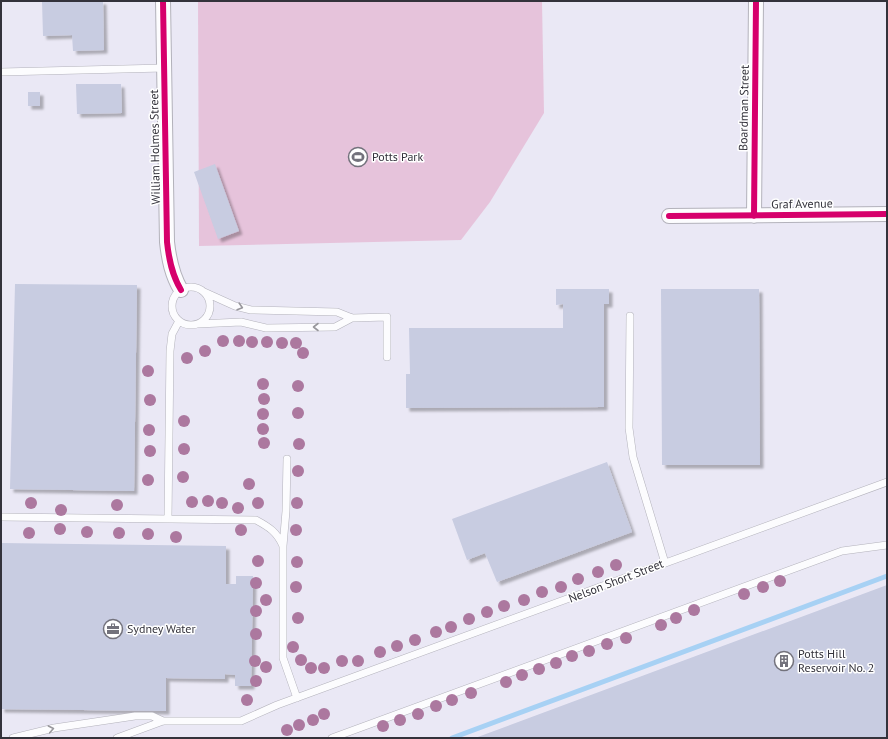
<svg xmlns="http://www.w3.org/2000/svg" width="888" height="739" font-family="'PT Sans',sans-serif">
<style>
.green{fill:#e6c3db}
.lines{fill:none;stroke-linecap:round;stroke-linejoin:round}
.stream{stroke:#a7d1f4;stroke-width:5}
.building{fill:#c8cce1;filter:url(#shadow)}
.service-casing{stroke:#b3b2bb;stroke-width:8}
.minor-casing{stroke:#b3b2bb;stroke-width:16}
.service{stroke:#fcfcfe;stroke-width:7}
.minor{stroke:#fcfcfe;stroke-width:14}
.cycleway-casing{stroke:#fff;stroke-width:8}
.cycleway{stroke:#d6006c;stroke-width:6}
.tree{fill:#ac789f}
.oneway{stroke:#98979c}
.labels{text-anchor:middle;stroke-width:3;stroke-linejoin:round;paint-order:stroke}
.street-label{font-size:12px;fill:#33323b;stroke:#fff}
.poi-label{font-size:12px;fill:#33323b;stroke:#fff;text-anchor:start}
</style>
<defs>
<filter id="shadow"><feDropShadow dx="3.5" dy="3.5" stdDeviation="1" flood-color="#0004"/></filter>
</defs>
<rect width="100%" height="100%" fill="#eae8f5"/>
<path class="green" d="M 198,1 L 542,1 L 544,113 L 490,202 L 461,240 L 199,246 Z"/>
<g class="lines">
<path class="stream" d="M 452,738 L 887,576"/>
</g>
<path class="building" d="M 42,1 L 103,1 L 104,50 L 73,51 L 72,35 L 43,36 Z
M 76,84 L 121,84 L 122,113 L 77,114 Z
M 28,92 L 40,92 L 40,106 L 28,106 Z
M 215,164 L 239,231 L 218,239 L 194,172 Z
M 15,284 L 137,285 L 134,491 L 10,489 Z
M 556,289 L 609,289 L 609,304 L 604,304 L 604,407 L 406,408 L 406,374 L 410,374 L 409,328 L 563,328 L 563,304 L 556,305 Z
M 661,289 L 759,289 L 760,465 L 662,465 Z
M 607,462 L 632,532 L 497,582 L 485,553 L 467,560 L 452,519 Z
M 1,543 L 226,546 L 226,584 L 236,584 L 236,576 L 253,576 L 251,686 L 235,686 L 235,675 L 225,674 L 225,679 L 166,678 L 166,711 L 1,709 Z
M 887,585 L 887,738 L 475,738 Z"/>
<g class="lines">
<g class="service-casing">
<path id="service" d="M 1,72 L 164,68
M172 306a19 19 0 1 1 38 0a19 19 0 1 1-38 0Z
M 204,292 L 235,306 L 251,310 L 337,312 L 352,318 L 387,317 L 387,357
M 630,316 L 629,428 L 633,457 L 665,563
M 198,324 L 241,322 L 266,328 L 335,327 L 352,318
M 1,517 L 256,520 C 269,527 277,532 283,546 L 283,658 L 297,698
M 168,519 L 170,351 L 172,334 L 179,321
M 283,546 L 286,511 L 287,459
M 13,738 L 54,728 L 135,716 L 152,716 L 163,721
M 117,738 L 163,721 L 241,721 L 277,705 L 887,482
M 332,738 L 842,551 L 887,545"/>
</g>
<g class="minor-casing">
<path id="minor" d="M 163,1 L 167,242 C 169,260 172,275 181,290
M 669,216 L 887,214
M 754,216 L 756,1"/>
</g>
<use href="#service" class="service"/>
<use href="#minor" class="minor"/>
<g class="cycleway-casing">
<path id="cycleway" d="M 163,1 L 167,242 C 169,260 172,275 181,290
M 669,216 L 887,214
M 754,216 L 756,1"/>
</g>
<use href="#cycleway" class="cycleway"/>
</g>
<g class="tree">
<circle cx="223" cy="341" r="6"/>
<circle cx="239" cy="341" r="6"/>
<circle cx="252" cy="342" r="6"/>
<circle cx="267" cy="342" r="6"/>
<circle cx="282" cy="343" r="6"/>
<circle cx="296" cy="343" r="6"/>
<circle cx="205" cy="351" r="6"/>
<circle cx="303" cy="353" r="6"/>
<circle cx="187" cy="358" r="6"/>
<circle cx="148" cy="371" r="6"/>
<circle cx="263" cy="384" r="6"/>
<circle cx="298" cy="386" r="6"/>
<circle cx="264" cy="399" r="6"/>
<circle cx="150" cy="400" r="6"/>
<circle cx="298" cy="413" r="6"/>
<circle cx="263" cy="414" r="6"/>
<circle cx="184" cy="421" r="6"/>
<circle cx="263" cy="429" r="6"/>
<circle cx="149" cy="430" r="6"/>
<circle cx="264" cy="443" r="6"/>
<circle cx="299" cy="444" r="6"/>
<circle cx="184" cy="449" r="6"/>
<circle cx="150" cy="451" r="6"/>
<circle cx="298" cy="471" r="6"/>
<circle cx="183" cy="477" r="6"/>
<circle cx="148" cy="480" r="6"/>
<circle cx="249" cy="484" r="6"/>
<circle cx="208" cy="501" r="6"/>
<circle cx="192" cy="502" r="6"/>
<circle cx="31" cy="503" r="6"/>
<circle cx="222" cy="503" r="6"/>
<circle cx="258" cy="503" r="6"/>
<circle cx="297" cy="503" r="6"/>
<circle cx="117" cy="505" r="6"/>
<circle cx="238" cy="508" r="6"/>
<circle cx="61" cy="510" r="6"/>
<circle cx="60" cy="529" r="6"/>
<circle cx="241" cy="530" r="6"/>
<circle cx="296" cy="530" r="6"/>
<circle cx="87" cy="532" r="6"/>
<circle cx="29" cy="533" r="6"/>
<circle cx="119" cy="533" r="6"/>
<circle cx="148" cy="534" r="6"/>
<circle cx="176" cy="537" r="6"/>
<circle cx="258" cy="561" r="6"/>
<circle cx="297" cy="562" r="6"/>
<circle cx="616" cy="565" r="6"/>
<circle cx="598" cy="572" r="6"/>
<circle cx="578" cy="579" r="6"/>
<circle cx="780" cy="581" r="6"/>
<circle cx="256" cy="583" r="6"/>
<circle cx="296" cy="587" r="6"/>
<circle cx="561" cy="587" r="6"/>
<circle cx="763" cy="587" r="6"/>
<circle cx="542" cy="592" r="6"/>
<circle cx="744" cy="594" r="6"/>
<circle cx="266" cy="600" r="6"/>
<circle cx="524" cy="600" r="6"/>
<circle cx="504" cy="606" r="6"/>
<circle cx="694" cy="610" r="6"/>
<circle cx="256" cy="611" r="6"/>
<circle cx="487" cy="612" r="6"/>
<circle cx="298" cy="618" r="6"/>
<circle cx="676" cy="618" r="6"/>
<circle cx="469" cy="619" r="6"/>
<circle cx="661" cy="625" r="6"/>
<circle cx="451" cy="627" r="6"/>
<circle cx="436" cy="632" r="6"/>
<circle cx="256" cy="634" r="6"/>
<circle cx="626" cy="638" r="6"/>
<circle cx="415" cy="640" r="6"/>
<circle cx="607" cy="644" r="6"/>
<circle cx="397" cy="646" r="6"/>
<circle cx="293" cy="647" r="6"/>
<circle cx="589" cy="651" r="6"/>
<circle cx="380" cy="652" r="6"/>
<circle cx="572" cy="656" r="6"/>
<circle cx="301" cy="660" r="6"/>
<circle cx="255" cy="661" r="6"/>
<circle cx="342" cy="661" r="6"/>
<circle cx="358" cy="661" r="6"/>
<circle cx="556" cy="663" r="6"/>
<circle cx="266" cy="667" r="6"/>
<circle cx="311" cy="668" r="6"/>
<circle cx="324" cy="668" r="6"/>
<circle cx="539" cy="669" r="6"/>
<circle cx="522" cy="675" r="6"/>
<circle cx="256" cy="681" r="6"/>
<circle cx="506" cy="682" r="6"/>
<circle cx="471" cy="693" r="6"/>
<circle cx="247" cy="700" r="6"/>
<circle cx="452" cy="700" r="6"/>
<circle cx="436" cy="706" r="6"/>
<circle cx="324" cy="714" r="6"/>
<circle cx="418" cy="714" r="6"/>
<circle cx="313" cy="720" r="6"/>
<circle cx="400" cy="720" r="6"/>
<circle cx="299" cy="725" r="6"/>
<circle cx="383" cy="726" r="6"/>
<circle cx="287" cy="730" r="6"/>
</g>
<defs><path id="oneway-chevron" d="M-2-3.5L2.5 0L-2 3.5" fill="none" stroke-width="1.6" stroke-linecap="round" stroke-linejoin="round"/></defs>
<g class="oneway">
<use href="#oneway-chevron" transform="translate(240 307) rotate(17)"/>
<use href="#oneway-chevron" transform="translate(316 327) rotate(180)"/>
<use href="#oneway-chevron" transform="translate(51 729) rotate(-11)"/>
</g>
<defs>
<g id="stadium-ring" transform="scale(1)"><circle r="9.5" fill="#fff" stroke="#73727c" stroke-width="1.5"/><path d="M0-5a6.5 5 0 1 0 0 10a6.5 5 0 1 0 0-10ZM-3.5-1.8h7v3.6h-7Z" fill="#73727c"/></g>
<g id="office-ring" transform="scale(1)"><circle r="9.5" fill="#fff" stroke="#73727c" stroke-width="1.5"/><path d="M-6-3h4V-5.5h4V-3h4V5H-6ZM-1-4.5V-3h2v-1.5ZM-6 0V1H6V0Z" fill="#73727c"/></g>
<g id="building-ring" transform="scale(1)"><circle r="9.5" fill="#fff" stroke="#73727c" stroke-width="1.5"/><path d="M-4-6H4V6H1V3H-1V6H-4ZM-2.5-4.3h1.7v1.8h-1.7ZM.8-4.3h1.7v1.8H.8ZM-2.5-1h1.7V.8h-1.7ZM.8-1h1.7V.8H.8Z" fill="#73727c"/></g>
</defs>
<g fill-rule="evenodd">
<use href="#stadium-ring" x="358" y="157"/>
<use href="#office-ring" x="113" y="629"/>
<use href="#building-ring" x="784" y="661"/>
</g>
<g class="labels">
<g class="street-label">
<text transform="translate(744 108) rotate(-89)" y="4">Boardman Street</text>
<text transform="translate(155 147) rotate(-91)" y="4">William Holmes Street</text>
<text transform="translate(802 204) rotate(-1)" y="4">Graf Avenue</text>
<text transform="translate(616 581) rotate(-21)" y="4">Nelson Short Street</text>
</g>
<g class="poi-label">
<text x="372" y="161">Potts Park</text>
<text x="127" y="633">Sydney Water</text>
<text x="798" y="658">Potts Hill<tspan x="798" dy="14">Reservoir No. 2</tspan></text>
</g>
</g>
<rect width="888" height="739" fill="none" stroke="#33323b" stroke-width="4"/>
</svg>
